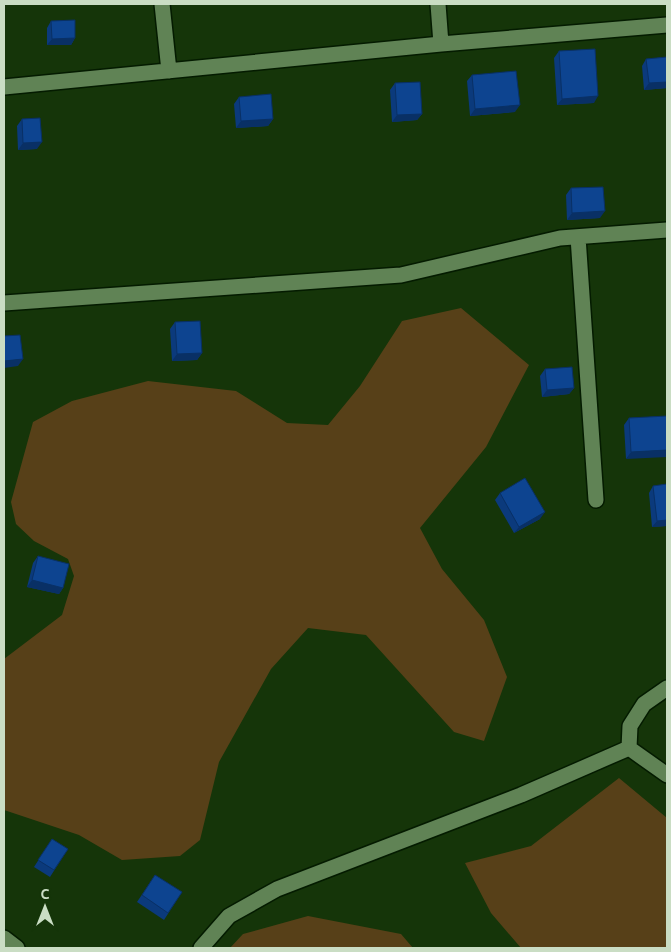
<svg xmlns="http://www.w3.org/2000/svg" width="671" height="952" font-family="Ubuntu,sans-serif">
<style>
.green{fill:#574018}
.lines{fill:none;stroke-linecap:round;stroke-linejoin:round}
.minor-casing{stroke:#041b00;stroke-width:18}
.minor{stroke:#608355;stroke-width:15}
.wall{fill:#0b3a7c}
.shaded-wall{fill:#093065}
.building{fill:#0d4490;stroke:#093065}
</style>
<rect width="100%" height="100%" fill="#153509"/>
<path class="green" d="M 461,308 L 529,365 L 486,447 L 420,528 L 442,569 L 484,620 L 507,677 L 484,741 L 454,732 L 366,635 L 308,628 L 271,669 L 219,762 L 200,840 L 180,856 L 122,860 L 79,835 L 4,810 L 4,659 L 62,615 L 74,576 L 68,559 L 34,541 L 16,524 L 11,502 L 33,422 L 72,401 L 148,381 L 236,391 L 287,423 L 328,425 L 360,386 L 402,321 Z
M 619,778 L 667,818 L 667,948 L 521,948 L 491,913 L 465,863 L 531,846 Z
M 308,916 L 401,934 L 413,948 L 230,948 L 243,934 Z"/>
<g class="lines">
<g class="minor-casing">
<path id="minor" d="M 162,4 L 169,71
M 438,4 L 441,44
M 4,87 L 441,44 L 667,25
M 578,237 L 596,500
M 4,303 L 401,275 L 560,238 L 667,230
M 629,748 L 630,726 L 644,704 L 667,688
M 629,748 L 667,775
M 4,938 L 17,948
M 201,948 L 229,916 L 277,889 L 521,795 L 629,748"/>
</g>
<use href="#minor" class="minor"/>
</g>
<path class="wall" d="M 51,21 L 75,38 L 71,45 L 47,45 L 47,28 Z
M 559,51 L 594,103 L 557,105 L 554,58 Z
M 667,57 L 667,88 L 644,90 L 642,66 L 646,59 Z
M 472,75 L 515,112 L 470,116 L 467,81 Z
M 395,83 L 422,114 L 417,120 L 392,122 L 390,90 Z
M 239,97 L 273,119 L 268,126 L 236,128 L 234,104 Z
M 22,119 L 37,149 L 18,150 L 17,126 Z
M 571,188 L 600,218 L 567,220 L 566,195 Z
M 175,322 L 202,353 L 197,360 L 172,361 L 170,329 Z
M 545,369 L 574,388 L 569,394 L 542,397 L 540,376 Z
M 667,416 L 626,459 L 624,425 L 629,418 Z
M 667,484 L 667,526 L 652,527 L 649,493 L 653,486 Z
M 500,493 L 540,519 L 514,533 L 495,500 Z
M 38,556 L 63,588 L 59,594 L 27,587 L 33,563 Z
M 52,839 L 68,849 L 50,877 L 34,867 Z
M 155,875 L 182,892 L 164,920 L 137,902 Z"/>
<path class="shaded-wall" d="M 75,38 L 71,45 L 47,45 L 52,39 Z
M 667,82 L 667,88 L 644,90 L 649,83 Z
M 598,96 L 594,103 L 557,105 L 562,99 Z
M 520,105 L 515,112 L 470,116 L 475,109 Z
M 422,114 L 417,120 L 392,122 L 397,115 Z
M 273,119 L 268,126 L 236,128 L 241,121 Z
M 42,142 L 37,149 L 18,150 L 23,143 Z
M 605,211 L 600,218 L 567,220 L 572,213 Z
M 202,353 L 197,360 L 172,361 L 177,354 Z
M 23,359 L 18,366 L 4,368 L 4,361 Z
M 574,388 L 569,394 L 542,397 L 547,390 Z
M 667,450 L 667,457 L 626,459 L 631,452 Z
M 545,512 L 540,519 L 514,533 L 519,527 Z
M 667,520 L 667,526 L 652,527 L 657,521 Z
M 32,580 L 63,588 L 59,594 L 27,587 Z"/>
<path class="building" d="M 75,20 L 75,38 L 52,39 L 51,21 Z
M 595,49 L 598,96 L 562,99 L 559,51 Z
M 667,57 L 667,82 L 649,83 L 646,59 Z
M 516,71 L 520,105 L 475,109 L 472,75 Z
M 420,82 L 422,114 L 397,115 L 395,83 Z
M 271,94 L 273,119 L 241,121 L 239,97 Z
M 40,118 L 42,142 L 23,143 L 22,119 Z
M 603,187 L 605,211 L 572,213 L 571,188 Z
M 200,321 L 202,353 L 177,354 L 175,322 Z
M 20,335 L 23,359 L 4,361 L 4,336 Z
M 572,367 L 574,388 L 547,390 L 545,369 Z
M 667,416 L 667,450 L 631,452 L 629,418 Z
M 525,478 L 545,512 L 519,527 L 500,493 Z
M 667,484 L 667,520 L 657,521 L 653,486 Z
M 38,556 L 69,564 L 63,588 L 32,580 Z
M 52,839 L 68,849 L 54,870 L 38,860 Z
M 155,875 L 182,892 L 168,913 L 142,895 Z"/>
<rect width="671" height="952" fill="none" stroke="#caddc4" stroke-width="10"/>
<g transform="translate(45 907)" stroke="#153509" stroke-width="4" paint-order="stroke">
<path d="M0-4L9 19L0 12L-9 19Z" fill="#caddc4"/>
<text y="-8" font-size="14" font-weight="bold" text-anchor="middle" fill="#caddc4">С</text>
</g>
</svg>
